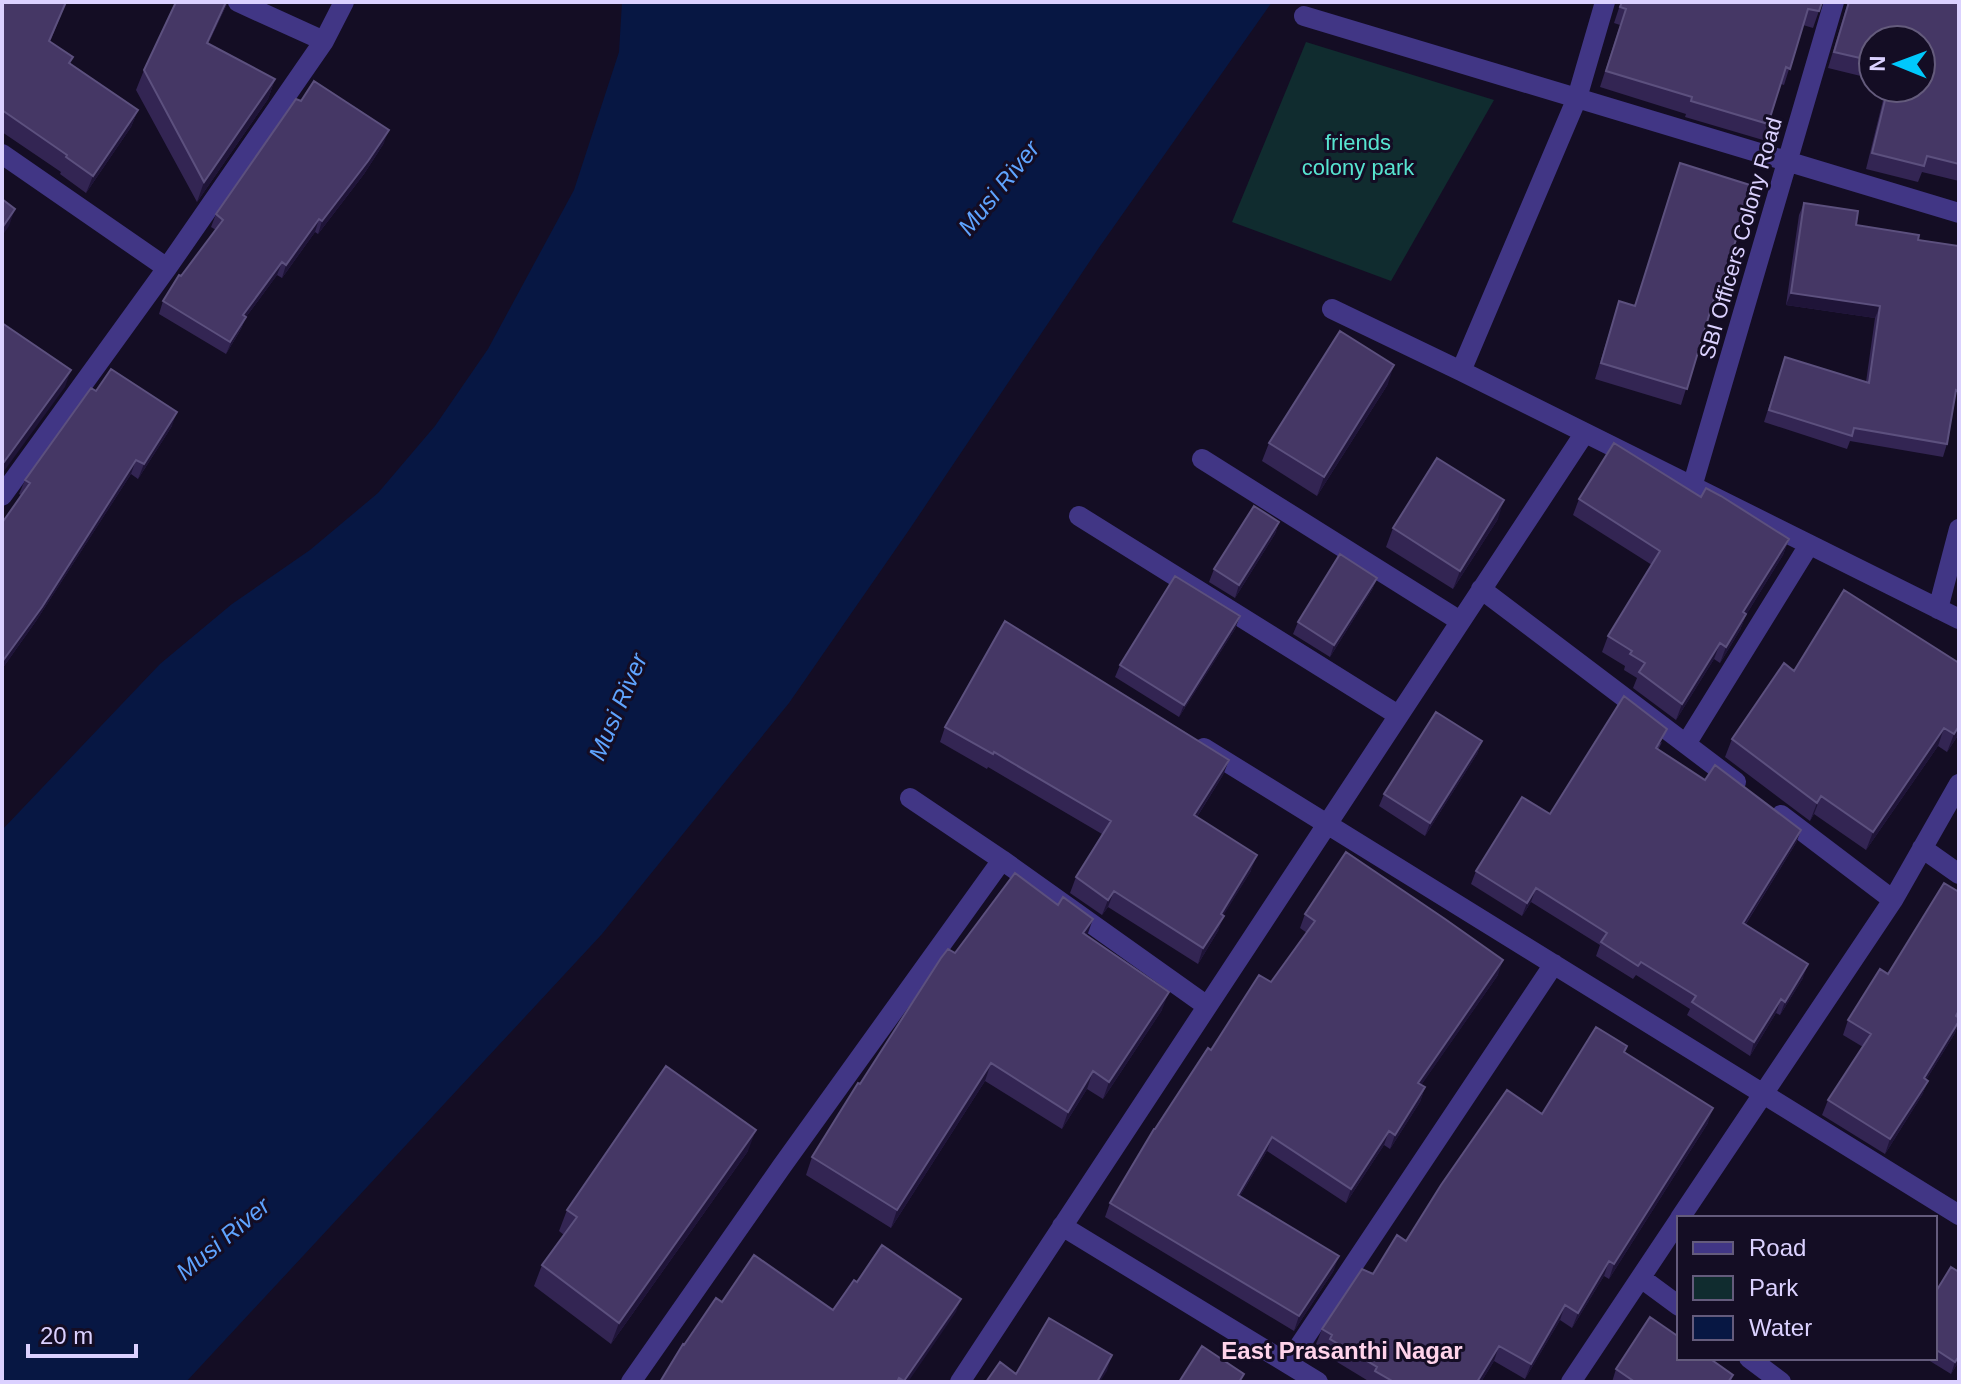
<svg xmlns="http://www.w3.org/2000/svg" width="1961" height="1384" font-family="Helvetica,sans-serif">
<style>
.green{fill:#102c2f}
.water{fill:#071743}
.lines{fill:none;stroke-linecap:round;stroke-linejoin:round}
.street{stroke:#413685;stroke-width:20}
.wall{fill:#332553}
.shaded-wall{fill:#1f1438}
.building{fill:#453765;stroke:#5c507e;stroke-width:2}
.labels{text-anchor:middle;stroke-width:6;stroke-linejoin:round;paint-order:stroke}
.park-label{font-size:22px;fill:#57e4d0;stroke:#140d24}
.street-label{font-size:22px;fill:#dbd1ff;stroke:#140d24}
.water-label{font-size:24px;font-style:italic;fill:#5fa4ff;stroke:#140d24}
.neighbourhood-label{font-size:24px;font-weight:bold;fill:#ffd3ea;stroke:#140d24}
</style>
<rect width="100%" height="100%" fill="#140d24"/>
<path class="green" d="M 1306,42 L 1494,100 L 1391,281 L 1232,222 Z"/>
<path class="water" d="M 622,2 L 1272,2 L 1098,249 L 909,530 L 789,703 L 602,934 L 186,1382 L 2,1382 L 2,830 L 160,664 L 232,604 L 310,550 L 378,493 L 435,426 L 488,349 L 574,190 L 619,52 Z"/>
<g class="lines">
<path class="street" d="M 238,2 L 324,41
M 1304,16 L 1959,213
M 2,154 L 167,268
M 1332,309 L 1461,371 L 1959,619
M 1461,371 L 1577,98 L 1605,2
M 1202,459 L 1460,621
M 1692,487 L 1834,2
M 2,496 L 167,268 L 324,41 L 344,2
M 1079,516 L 1398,715
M 1481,589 L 1736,782
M 1938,609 L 1959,529
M 1686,744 L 1809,545
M 1204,748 L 1959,1215
M 1781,815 L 1893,900
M 1922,848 L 1959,874
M 1002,860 L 1207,1006
M 1680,1218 L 1893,900 L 1959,784
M 1062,1226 L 1318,1382
M 1641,1278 L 1679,1306
M 1749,1358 L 1781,1382
M 1288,1363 L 1554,964
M 631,1382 L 782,1166 L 1002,860 L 910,798
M 960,1382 L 1584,434
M 1571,1382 L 1679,1220"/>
</g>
<path class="wall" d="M 2,2 L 66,2 L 50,42 L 73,57 L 70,64 L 138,110 L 131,127 L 86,193 L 60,174 L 61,172 L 2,132 Z
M 228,2 L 208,44 L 275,79 L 268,99 L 197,202 L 136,90 L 144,70 Z
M 1621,2 L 1822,2 L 1813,28 L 1803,25 L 1784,85 L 1781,84 L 1763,140 L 1685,117 L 1686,114 L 1600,87 L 1620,25 L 1614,23 Z
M 1846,2 L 1959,2 L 1959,181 L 1922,172 L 1918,182 L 1866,169 L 1886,88 L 1921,88 L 1873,40 L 1873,79 L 1828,68 L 1847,5 Z
M 384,143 L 364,174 L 318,234 L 315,232 L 282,278 L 277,275 L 246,317 L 241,329 L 226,354 L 159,314 L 163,301 L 216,230 L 211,227 L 216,214 Z
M 1680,163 L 1719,293 L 1713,309 L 1711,308 L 1681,405 L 1595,379 L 1619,301 L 1635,306 Z
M 1804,203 L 1856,225 L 1918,240 L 1954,401 L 1947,444 L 1943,457 L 1850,441 L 1847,449 L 1764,422 L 1785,357 L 1866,382 L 1875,318 L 1786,305 L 1799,215 Z
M 1388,384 L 1317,496 L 1262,461 L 1269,443 Z
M 96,391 L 172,426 L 138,479 L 131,474 L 36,621 L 2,669 L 2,523 L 21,495 L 19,494 L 25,480 Z
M 1701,497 L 1789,539 L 1783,555 L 1746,615 L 1740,630 L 1720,663 L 1714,659 L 1676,720 L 1633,688 L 1637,678 L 1624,670 L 1625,666 L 1602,652 L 1608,636 L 1652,565 L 1573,515 L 1579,499 Z
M 1498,519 L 1453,589 L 1386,547 L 1393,528 Z
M 1279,522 L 1275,534 L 1235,598 L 1209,582 L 1214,569 Z
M 1377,578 L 1372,590 L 1330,657 L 1293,634 L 1298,622 Z
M 1240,616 L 1235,629 L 1179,717 L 1115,677 L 1120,665 Z
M 1959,663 L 1959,734 L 1947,752 L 1938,746 L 1866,850 L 1814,814 L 1810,821 L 1725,757 L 1732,739 L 1794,671 Z
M 945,727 L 1229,760 L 1223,775 L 1197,817 L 1251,871 L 1223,915 L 1218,931 L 1198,964 L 1108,907 L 1102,915 L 1070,893 L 1076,877 L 1102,834 L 988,767 L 987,769 L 940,742 Z
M 1482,741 L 1477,754 L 1425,836 L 1379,806 L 1384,794 Z
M 1662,742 L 1658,750 L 1705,780 L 1801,830 L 1796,843 L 1746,924 L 1803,978 L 1780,1015 L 1776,1013 L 1750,1056 L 1687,1015 L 1690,1009 L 1636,975 L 1633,979 L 1596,956 L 1600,945 L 1531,902 L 1522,916 L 1471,884 L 1476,871 L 1550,814 Z
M 1305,914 L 1498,975 L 1421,1085 L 1425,1087 L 1420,1102 L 1390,1149 L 1384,1145 L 1346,1203 L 1267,1151 L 1240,1196 L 1334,1270 L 1294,1331 L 1105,1217 L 1110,1203 L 1211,1050 L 1271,982 L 1307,933 L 1300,928 Z
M 1087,936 L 1162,1010 L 1103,1099 L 1087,1089 L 1062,1129 L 985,1081 L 891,1228 L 806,1175 L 812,1157 L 860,1084 L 955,953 Z
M 1959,1018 L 1959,1022 L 1955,1033 L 1926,1080 L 1928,1081 L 1922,1095 L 1885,1154 L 1822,1115 L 1828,1100 L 1863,1047 L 1843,1035 L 1848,1020 Z
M 1625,1052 L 1708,1123 L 1609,1279 L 1604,1276 L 1572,1328 L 1560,1320 L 1525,1379 L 1494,1361 L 1481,1382 L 1370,1382 L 1324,1354 L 1326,1350 L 1316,1344 L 1322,1329 L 1373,1274 L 1542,1114 Z
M 748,1151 L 611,1344 L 534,1286 L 542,1265 L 564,1235 L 559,1231 L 567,1210 Z
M 1959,1272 L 1959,1361 L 1951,1374 L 1925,1358 L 1935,1358 L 1935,1293 Z
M 1616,1369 L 1733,1375 L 1731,1382 L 1612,1382 Z"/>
<path class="shaded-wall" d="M 226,2 L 228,2 L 226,6 L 199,63 L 207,43 Z
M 275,79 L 268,99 L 197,202 L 204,182 Z
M 138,110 L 131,127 L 86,193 L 93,176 Z
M 389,130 L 384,143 L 364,174 L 318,234 L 322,221 Z
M 15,209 L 9,226 L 2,236 L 2,228 Z
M 319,219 L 315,232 L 282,278 L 286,265 Z
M 282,262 L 277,275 L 246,317 L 241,329 L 226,354 L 243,315 Z
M 1791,293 L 1880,306 L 1875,318 L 1786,305 Z
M 1394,365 L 1388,384 L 1317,496 L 1324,477 Z
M 71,370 L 65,387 L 2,474 L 2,468 L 4,462 Z
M 177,412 L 172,426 L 138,479 L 144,464 Z
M 136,460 L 131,474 L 36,621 L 2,669 L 2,662 Z
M 1504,500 L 1498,519 L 1453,589 L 1460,571 Z
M 1279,522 L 1275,534 L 1235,598 L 1239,585 Z
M 1789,539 L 1783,555 L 1746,615 L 1740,630 L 1720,663 L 1726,647 L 1743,612 Z
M 1377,578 L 1372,590 L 1330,657 L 1334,645 Z
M 1240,616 L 1235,629 L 1179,717 L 1184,705 Z
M 1720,643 L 1714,659 L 1676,720 L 1682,704 Z
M 1959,726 L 1959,734 L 1947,752 L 1954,734 Z
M 1944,728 L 1938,746 L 1866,850 L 1873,832 Z
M 1482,741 L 1477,754 L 1425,836 L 1430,823 Z
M 1229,760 L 1223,775 L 1188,831 L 1194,815 Z
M 1821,796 L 1814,814 L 1810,821 L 1817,803 Z
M 1801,830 L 1796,843 L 1738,936 L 1743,923 Z
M 1257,855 L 1251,871 L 1215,929 L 1221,914 Z
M 1536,888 L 1531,902 L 1522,916 L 1527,903 Z
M 1114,891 L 1108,907 L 1102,915 L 1108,900 Z
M 1224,916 L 1218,931 L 1198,964 L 1203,948 Z
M 1093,919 L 1087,936 L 1083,933 Z
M 1503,960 L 1498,975 L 1413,1097 L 1418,1083 Z
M 1808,964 L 1803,978 L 1780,1015 L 1785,1002 Z
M 1169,992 L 1162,1010 L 1103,1099 L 1109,1082 Z
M 1781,999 L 1776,1013 L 1750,1056 L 1754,1042 Z
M 1959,1021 L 1955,1033 L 1918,1093 L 1924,1078 Z
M 991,1063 L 985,1081 L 891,1228 L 897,1210 Z
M 1093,1071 L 1087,1089 L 1062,1129 L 1068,1112 Z
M 1928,1081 L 1922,1095 L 1885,1154 L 1890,1139 Z
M 1425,1087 L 1420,1102 L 1390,1149 L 1395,1135 Z
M 1713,1108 L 1708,1123 L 1609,1279 L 1614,1264 Z
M 756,1130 L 748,1151 L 611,1344 L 619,1323 Z
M 1389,1131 L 1384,1145 L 1346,1203 L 1351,1189 Z
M 1272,1137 L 1267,1151 L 1232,1209 L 1238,1195 Z
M 1339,1256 L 1334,1270 L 1294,1331 L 1299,1316 Z
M 1609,1261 L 1604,1276 L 1572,1328 L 1578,1313 Z
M 961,1299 L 956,1312 L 908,1382 L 904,1382 Z
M 1565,1305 L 1560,1320 L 1525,1379 L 1531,1364 Z
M 1499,1346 L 1494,1361 L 1481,1382 L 1477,1382 Z
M 1112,1355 L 1107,1371 L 1100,1382 L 1097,1382 Z
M 1959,1356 L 1959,1361 L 1951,1374 L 1955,1362 Z"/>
<path class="building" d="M 2,2 L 66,2 L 49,41 L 73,57 L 69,63 L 138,110 L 93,176 L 66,157 L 67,155 L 2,110 Z
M 176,2 L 226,2 L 207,43 L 275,79 L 204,182 L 144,70 Z
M 1622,2 L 1822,2 L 1819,11 L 1808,9 L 1790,69 L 1786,67 L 1768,124 L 1691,101 L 1692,97 L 1606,71 L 1626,9 L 1620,7 Z
M 1849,2 L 1959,2 L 1959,164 L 1927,156 L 1924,166 L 1872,153 L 1888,88 L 1921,88 L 1921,40 L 1873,40 L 1873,61 L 1834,52 Z
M 314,81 L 389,130 L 368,161 L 322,221 L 319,219 L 286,265 L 282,262 L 243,315 L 246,317 L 230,342 L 163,301 L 179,275 L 181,276 L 223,220 L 216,214 L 296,99 L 301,101 Z
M 1680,163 L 1753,186 L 1719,293 L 1716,292 L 1687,389 L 1601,363 L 1619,301 L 1635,306 Z
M 2,199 L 15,209 L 2,228 Z
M 1804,203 L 1858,211 L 1856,225 L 1919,235 L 1918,240 L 1959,246 L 1959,383 L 1958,391 L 1956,390 L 1947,444 L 1854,428 L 1852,436 L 1769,410 L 1785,357 L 1869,383 L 1880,306 L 1791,293 Z
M 2,323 L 71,370 L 4,462 L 2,461 Z
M 1340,331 L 1394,365 L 1324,477 L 1269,443 Z
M 111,369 L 177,412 L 144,464 L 136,460 L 42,607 L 2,662 L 2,523 L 30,483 L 25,480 L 91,388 L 96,391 Z
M 1614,443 L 1701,497 L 1706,488 L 1721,496 L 1789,539 L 1743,612 L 1746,614 L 1726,647 L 1720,643 L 1682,704 L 1639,672 L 1645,663 L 1630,654 L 1632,651 L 1608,636 L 1660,551 L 1579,499 Z
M 1437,458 L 1504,500 L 1460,571 L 1393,528 Z
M 1254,506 L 1279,522 L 1239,585 L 1214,569 Z
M 1340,554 L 1377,578 L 1334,645 L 1298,622 Z
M 1175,576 L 1240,616 L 1184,705 L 1120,665 Z
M 1844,590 L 1959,663 L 1959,726 L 1954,734 L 1944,728 L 1873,832 L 1821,796 L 1817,803 L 1732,739 L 1784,663 L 1794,671 Z
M 1005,621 L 1229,760 L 1194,815 L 1257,855 L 1221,914 L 1224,916 L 1203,948 L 1114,891 L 1108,900 L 1076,877 L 1111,821 L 994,752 L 993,754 L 945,727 Z
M 1624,696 L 1667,729 L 1656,748 L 1705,780 L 1715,765 L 1801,830 L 1743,923 L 1808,964 L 1785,1002 L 1781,999 L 1754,1042 L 1692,1002 L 1696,996 L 1641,962 L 1638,966 L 1601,942 L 1607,933 L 1536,888 L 1527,903 L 1476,871 L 1522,797 L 1550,814 Z
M 1436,712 L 1482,741 L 1430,823 L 1384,794 Z
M 1346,852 L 1445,919 L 1503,960 L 1418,1083 L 1425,1087 L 1395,1135 L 1389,1131 L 1351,1189 L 1272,1137 L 1238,1195 L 1339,1256 L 1299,1316 L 1110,1203 L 1154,1129 L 1155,1129 L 1208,1048 L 1211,1050 L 1259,975 L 1271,982 L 1315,921 L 1305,914 Z
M 1015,873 L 1058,905 L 1063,897 L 1093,919 L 1083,933 L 1169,992 L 1109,1082 L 1093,1071 L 1068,1112 L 991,1063 L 897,1210 L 812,1157 L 858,1083 L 860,1084 L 941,958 L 948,949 L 955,953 Z
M 1944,883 L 1959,892 L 1959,1010 L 1956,1016 L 1959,1018 L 1959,1021 L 1924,1078 L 1928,1081 L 1890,1139 L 1828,1100 L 1871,1034 L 1848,1020 L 1880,969 L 1888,974 Z
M 1596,1027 L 1627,1046 L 1624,1052 L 1713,1108 L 1614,1264 L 1609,1261 L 1578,1313 L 1565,1305 L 1531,1364 L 1499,1346 L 1477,1382 L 1394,1382 L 1375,1371 L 1377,1367 L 1330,1339 L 1332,1335 L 1322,1329 L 1362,1269 L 1373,1274 L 1397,1235 L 1406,1241 L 1441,1185 L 1507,1090 L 1542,1114 Z
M 666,1066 L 756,1130 L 619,1323 L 542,1265 L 577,1217 L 567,1210 Z
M 882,1245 L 961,1299 L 904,1381 L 899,1378 L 897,1382 L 660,1382 L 683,1344 L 684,1345 L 716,1298 L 722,1302 L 754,1255 L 833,1310 L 854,1280 L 857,1282 Z
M 1951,1267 L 1959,1272 L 1959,1356 L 1955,1362 L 1935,1349 L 1935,1293 Z
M 1650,1317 L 1679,1337 L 1679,1358 L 1709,1358 L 1733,1375 L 1728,1382 L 1635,1382 L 1616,1369 Z
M 1049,1318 L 1112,1355 L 1097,1382 L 986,1382 L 1000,1362 L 1016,1374 Z
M 1202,1346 L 1244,1374 L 1239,1382 L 1179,1382 Z"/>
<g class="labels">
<g class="park-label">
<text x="1358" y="150">friends<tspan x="1358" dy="25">colony park</tspan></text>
</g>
<g class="street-label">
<text transform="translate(1740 238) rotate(-74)" y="8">SBI Officers Colony Road</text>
</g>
<g class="water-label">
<text transform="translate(999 188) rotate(-51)" y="8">Musi River</text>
<text transform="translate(618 707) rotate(-67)" y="8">Musi River</text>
<text transform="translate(223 1239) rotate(-40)" y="8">Musi River</text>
</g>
<g class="neighbourhood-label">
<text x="1342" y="1359">East Prasanthi Nagar</text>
</g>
</g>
<rect width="1961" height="1384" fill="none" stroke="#dbd1ff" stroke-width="8"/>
<rect x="1677" y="1216" width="260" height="144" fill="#140d24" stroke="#645b7c" stroke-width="2"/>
<rect x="1693" y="1242" width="40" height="12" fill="#413685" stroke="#645b7c" stroke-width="2"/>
<text x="1749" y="1256" font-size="24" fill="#dbd1ff">Road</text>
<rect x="1693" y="1276" width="40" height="24" fill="#102c2f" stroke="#645b7c" stroke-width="2"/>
<text x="1749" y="1296" font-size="24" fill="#dbd1ff">Park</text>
<rect x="1693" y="1316" width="40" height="24" fill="#071743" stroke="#645b7c" stroke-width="2"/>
<text x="1749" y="1336" font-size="24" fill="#dbd1ff">Water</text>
<g transform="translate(1897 64) rotate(271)"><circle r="38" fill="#140d24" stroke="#645b7c" stroke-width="2"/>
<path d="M0-6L14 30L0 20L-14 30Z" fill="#00c8fc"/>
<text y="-12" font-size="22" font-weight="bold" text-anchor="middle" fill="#dbd1ff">N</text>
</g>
<path d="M28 1344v12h108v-12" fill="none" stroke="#dbd1ff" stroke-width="4"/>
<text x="40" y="1344" font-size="24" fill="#dbd1ff" stroke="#140d24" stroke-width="6" paint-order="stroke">20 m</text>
</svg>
